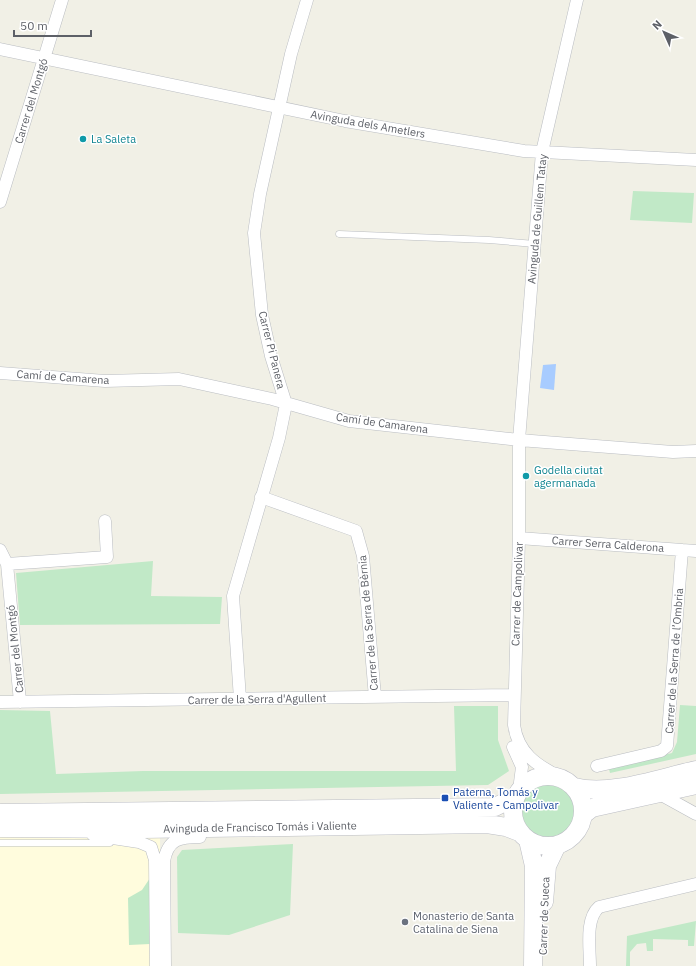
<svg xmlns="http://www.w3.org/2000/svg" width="696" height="966" font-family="'IBM Plex Sans',sans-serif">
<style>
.commercial{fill:#fffcdd}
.green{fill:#c1e9c7}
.water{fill:#a8ccff}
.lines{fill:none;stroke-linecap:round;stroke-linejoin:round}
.service-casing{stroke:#babdc2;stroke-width:7}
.minor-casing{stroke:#babdc2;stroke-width:13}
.secondary-casing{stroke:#bbbdc4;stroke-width:19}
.service{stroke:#fff;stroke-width:6}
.minor{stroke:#fff;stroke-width:12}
.secondary{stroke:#fff;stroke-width:18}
.culture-dot{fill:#0f9aa8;stroke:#fff;stroke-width:1.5}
.transit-dot{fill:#1a4fb4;stroke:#fff;stroke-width:1.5}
.worship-dot{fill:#6b7280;stroke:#fff;stroke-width:1.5}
.labels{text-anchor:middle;stroke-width:3;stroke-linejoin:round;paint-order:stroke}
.street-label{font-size:11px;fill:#5d6067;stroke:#fff}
.culture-label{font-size:11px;fill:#0d838f;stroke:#fff;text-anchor:start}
.transit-label{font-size:11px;fill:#164399;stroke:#fff;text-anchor:start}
.worship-label{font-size:11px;fill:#5b616d;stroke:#fff;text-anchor:start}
</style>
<rect width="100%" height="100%" fill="#f1f0e6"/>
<path class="commercial" d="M 0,837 L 160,838 L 161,966 L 0,966 Z"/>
<path class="green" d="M 633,191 L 694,193 L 692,223 L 630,220 Z
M 153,561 L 151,596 L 222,597 L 220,624 L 20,625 L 16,573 Z
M 680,705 L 696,706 L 696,754 L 610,773 L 609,769 L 613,767 L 672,753 L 677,742 Z
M 454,706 L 498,706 L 498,740 L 509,771 L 488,785 L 0,794 L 0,710 L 50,711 L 56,774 L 143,771 L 456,771 Z
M521 810a27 27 0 1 1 54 0a27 27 0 1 1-54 0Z
M 293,844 L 290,915 L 229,935 L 178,933 L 177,857 L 182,850 Z
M 150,878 L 150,944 L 129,945 L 128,898 L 142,890 Z
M 696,921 L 694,946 L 688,946 L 688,940 L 653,939 L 653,951 L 647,951 L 646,943 L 637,944 L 630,952 L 630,966 L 626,966 L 627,936 Z"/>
<path class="water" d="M 556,364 L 554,390 L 540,388 L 543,365 Z"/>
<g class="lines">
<g class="service-casing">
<path id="service" d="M 339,234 L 489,240 L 535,244
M 0,843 L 110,843"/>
</g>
<g class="minor-casing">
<path id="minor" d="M 0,49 L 345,121 L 524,151 L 696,160
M 0,202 L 62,0
M 0,373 L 105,381 L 179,379 L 272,399 L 349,421 L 519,440 L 673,452 L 696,451
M 261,497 L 356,531 L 363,556 L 375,697
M 519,538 L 696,551
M 0,550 L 7,564 L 20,702
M 7,564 L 107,557 L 105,521
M 240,699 L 233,596 L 279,438 L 286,404 L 271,356 L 262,315 L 254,233 L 260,194 L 291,54 L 307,0
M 0,702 L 514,695
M 513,747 L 522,767 L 519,790
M 597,766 L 661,751 L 667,746 L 682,550
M 560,777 C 536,765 518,753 514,725 L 519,538 L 519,440 L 542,152 L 577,0
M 658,793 L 696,814
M 93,835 L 139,842 L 151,847 L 155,860 L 156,966
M 165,966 L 164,861 C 168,839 179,837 200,837
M 590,966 C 590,948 585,919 599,907 L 696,884"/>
</g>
<g class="secondary-casing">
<path id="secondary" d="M513 811a35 35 0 1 1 70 0a35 35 0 1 1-70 0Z
M 574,787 C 611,796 659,778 696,770
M 0,813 L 495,807 L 515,797
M 583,815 L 592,808 L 696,785
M 0,828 L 143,829 L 487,824 L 506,827 L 519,832
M 528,840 L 534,866 L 533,966
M 544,902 L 547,866 L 557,845"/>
</g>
<use href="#service" class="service"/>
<use href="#minor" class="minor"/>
<use href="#secondary" class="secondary"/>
</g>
<g class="culture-dot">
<circle cx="83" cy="139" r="4"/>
<circle cx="526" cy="476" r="4"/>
</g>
<rect class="transit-dot" x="441" y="794" width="8" height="8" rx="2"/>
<circle class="worship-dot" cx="405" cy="922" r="4"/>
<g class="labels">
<g class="street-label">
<text transform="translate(31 101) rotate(-73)" y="4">Carrer del Montgó</text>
<text transform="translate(368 124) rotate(10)" y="4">Avinguda dels Ametlers</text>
<text transform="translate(537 219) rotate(-85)" y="4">Avinguda de Guillem Tatay</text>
<text transform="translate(272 350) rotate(76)" y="4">Carrer Pi Panera</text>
<text transform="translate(63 377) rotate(4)" y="4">Camí de Camarena</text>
<text transform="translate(382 423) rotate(8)" y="4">Camí de Camarena</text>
<text transform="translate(608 544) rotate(4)" y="4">Carrer Serra Calderona</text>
<text transform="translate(517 594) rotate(-88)" y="4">Carrer de Campolivar</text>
<text transform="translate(368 623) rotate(-95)" y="4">Carrer de la Serra de Bèrnia</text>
<text transform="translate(15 649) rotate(-96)" y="4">Carrer del Montgó</text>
<text transform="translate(674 661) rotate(-86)" y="4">Carrer de la Serra de l’Ombria</text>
<text transform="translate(257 699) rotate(-1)" y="4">Carrer de la Serra d'Agullent</text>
<text transform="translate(260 827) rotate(-1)" y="4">Avinguda de Francisco Tomás i Valiente</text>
<text transform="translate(544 916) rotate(-88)" y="4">Carrer de Sueca</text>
</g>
<g class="culture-label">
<text x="91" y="143">La Saleta</text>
<text x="534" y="474">Godella ciutat<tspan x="534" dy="13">agermanada</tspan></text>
</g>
<g class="transit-label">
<text x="453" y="796">Paterna, Tomás y<tspan x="453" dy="13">Valiente - Campolivar</tspan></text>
</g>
<g class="worship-label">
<text x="413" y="920">Monasterio de Santa<tspan x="413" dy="13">Catalina de Siena</tspan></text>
</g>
</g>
<g transform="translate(664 32) rotate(315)" stroke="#ffffff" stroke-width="3" paint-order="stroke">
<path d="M0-3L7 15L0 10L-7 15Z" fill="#5d6067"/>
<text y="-6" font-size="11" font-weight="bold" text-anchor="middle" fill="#5d6067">N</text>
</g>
<path d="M14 30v6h77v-6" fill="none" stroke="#5d6067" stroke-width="2"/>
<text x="20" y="30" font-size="12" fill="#5d6067" stroke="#ffffff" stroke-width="3" paint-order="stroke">50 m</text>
</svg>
